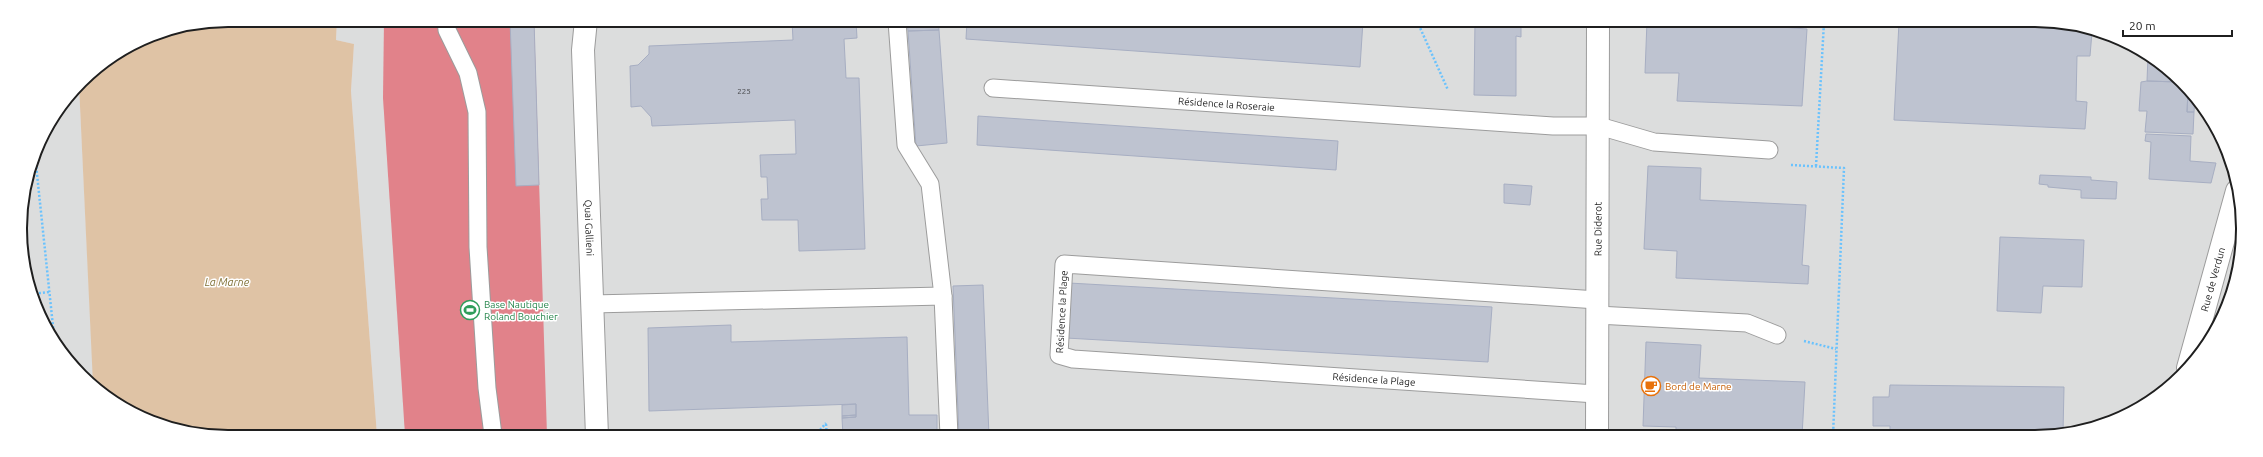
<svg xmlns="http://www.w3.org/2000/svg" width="2263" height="457" font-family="Ubuntu,sans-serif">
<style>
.residential{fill:#dcdddd}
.pitch{fill:#e1828a}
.water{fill:#dfc3a5}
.building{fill:#bec3d0;stroke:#a7aec2}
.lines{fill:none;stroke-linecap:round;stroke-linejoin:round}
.lane-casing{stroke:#9c9c9c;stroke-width:19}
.street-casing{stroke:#9c9c9c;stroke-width:24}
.path{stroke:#6ac2fd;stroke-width:2.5;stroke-dasharray:2 2;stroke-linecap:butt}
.lane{stroke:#fff;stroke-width:17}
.street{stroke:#fff;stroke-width:22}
.labels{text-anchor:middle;stroke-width:3;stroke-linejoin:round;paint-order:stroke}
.number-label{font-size:8px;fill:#47484b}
.street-label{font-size:10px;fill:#1f1f1f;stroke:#fff}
.leisure-label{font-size:10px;fill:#27864d;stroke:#fff;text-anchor:start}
.food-label{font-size:10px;fill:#c56008;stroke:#fff;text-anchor:start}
.water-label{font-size:11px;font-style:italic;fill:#817238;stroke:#fff}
.rim{fill:none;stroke:#1f1f1f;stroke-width:2}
</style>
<rect width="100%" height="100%" fill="#e5e6f0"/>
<path class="residential" d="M 337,20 L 2061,22 L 2139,48 L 2200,101 L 2236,174 L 2241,255 L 2221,321 L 2182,376 L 2114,421 L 2048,437 L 377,435 L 351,91 L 354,44 L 336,40 Z
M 79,85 L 93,372 L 93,384 L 72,366 L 31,296 L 20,215 L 36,149 Z"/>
<path class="pitch" d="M 384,20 L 534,20 L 547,435 L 405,435 L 383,98 Z"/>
<path class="water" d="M 229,20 L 337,20 L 336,40 L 354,44 L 351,91 L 377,435 L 202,435 L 124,409 L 93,384 L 79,85 L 81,81 L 149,36 Z"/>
<path class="building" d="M 510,20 L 534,20 L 539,185 L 516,186 Z
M 792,21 L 856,21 L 857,38 L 844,39 L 846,78 L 859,78 L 865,249 L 799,251 L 798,220 L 762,220 L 761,199 L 768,199 L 767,177 L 761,177 L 760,155 L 796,154 L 795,120 L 652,126 L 651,117 L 641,106 L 631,107 L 630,66 L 638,65 L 649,54 L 649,46 L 793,40 Z
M 907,21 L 938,21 L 939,30 L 908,31 Z
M 967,21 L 1363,21 L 1360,67 L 966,39 Z
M 1475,21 L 1521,21 L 1521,37 L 1516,36 L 1516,96 L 1474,95 Z
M 1647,21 L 1701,21 L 1807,29 L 1802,106 L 1677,101 L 1679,73 L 1645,73 Z
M 1899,22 L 2061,22 L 2092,32 L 2090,56 L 2077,56 L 2076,101 L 2087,102 L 2085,129 L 1894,120 Z
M 939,30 L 947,143 L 916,146 L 908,31 Z
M 2148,56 L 2178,82 L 2147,81 Z
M 2147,81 L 2178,82 L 2188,91 L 2187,112 L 2194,112 L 2193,134 L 2145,132 L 2147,111 L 2139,111 L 2141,82 Z
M 2188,91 L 2195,97 L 2194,112 L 2187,112 Z
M 978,116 L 1338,141 L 1336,170 L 977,145 Z
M 2146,134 L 2191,136 L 2190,161 L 2216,163 L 2211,183 L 2149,179 L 2151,142 L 2145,141 Z
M 1648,166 L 1701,168 L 1700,200 L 1806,205 L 1802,265 L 1809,266 L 1808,284 L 1676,278 L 1677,251 L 1644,249 Z
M 2040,175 L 2091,177 L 2091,180 L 2117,182 L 2116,199 L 2081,198 L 2081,190 L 2048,187 L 2048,185 L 2039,184 Z
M 1504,184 L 1532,186 L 1530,205 L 1504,203 Z
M 2000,237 L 2084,240 L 2082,287 L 2043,286 L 2041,313 L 1997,311 Z
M 1069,283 L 1492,307 L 1488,362 L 1066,338 Z
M 983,285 L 989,436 L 959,436 L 953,286 Z
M 731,325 L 731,342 L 907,337 L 909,415 L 937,415 L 937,435 L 843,436 L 842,418 L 856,417 L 856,404 L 649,411 L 648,328 Z
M 1646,342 L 1701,345 L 1699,378 L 1805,382 L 1802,436 L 1676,436 L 1676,427 L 1643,426 Z
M 1890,385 L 2064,387 L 2063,433 L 2048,437 L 1890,436 L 1890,426 L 1873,426 L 1873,397 L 1889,397 Z
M 856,404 L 856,415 L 842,416 L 842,405 Z
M 856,415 L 856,417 L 842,418 L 842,416 Z"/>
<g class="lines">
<g class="lane-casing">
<g id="lane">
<path d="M 446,20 L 447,30 L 468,73 L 477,112 L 478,247 L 487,388 L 493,435"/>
<path d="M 897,21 L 906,145 L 930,184 L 943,296"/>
<path id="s1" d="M 993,88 L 1553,126 L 1599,126 L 1654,142 L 1769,150"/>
<path d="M 592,304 L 943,296 L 949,436"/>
<path d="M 1597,315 L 1747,323 L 1777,335"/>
<path id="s2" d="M 1596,394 L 1073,359 L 1059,355 L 1064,264 L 1597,300"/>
</g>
</g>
<g class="street-casing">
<g id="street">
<path id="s3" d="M 586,20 L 583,50 L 597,436"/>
<path id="s4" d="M 2188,368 L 2237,191"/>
<path id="s5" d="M 1597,436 L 1598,21"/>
</g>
</g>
<path class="path" d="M 1417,21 L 1448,90
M 35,155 L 54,336
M 1791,165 L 1844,168 L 1833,436
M 1816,166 L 1824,22
M 31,294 L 49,292
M 1804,341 L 1836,349
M 826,424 L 827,436
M 721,436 L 724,433 L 727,436
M 815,436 L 826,423"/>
<use href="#lane" class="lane"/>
<use href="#street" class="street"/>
</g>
<defs>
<g id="stadium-ring" transform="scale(1)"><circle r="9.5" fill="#fff" stroke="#2e9e5b" stroke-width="1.5"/><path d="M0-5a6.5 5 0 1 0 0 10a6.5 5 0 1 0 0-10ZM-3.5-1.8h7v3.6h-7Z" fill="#2e9e5b"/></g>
<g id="cafe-ring" transform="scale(1)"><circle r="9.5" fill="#fff" stroke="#e8710a" stroke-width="1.5"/><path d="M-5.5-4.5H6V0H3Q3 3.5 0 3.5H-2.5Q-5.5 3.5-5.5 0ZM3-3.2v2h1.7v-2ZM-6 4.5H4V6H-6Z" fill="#e8710a"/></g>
</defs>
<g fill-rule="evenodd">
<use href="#stadium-ring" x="470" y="310"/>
<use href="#cafe-ring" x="1651" y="386"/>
</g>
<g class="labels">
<g class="number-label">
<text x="744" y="94">225</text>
</g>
<g class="street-label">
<text dy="4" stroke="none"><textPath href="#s1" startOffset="234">Résidence la Roseraie</textPath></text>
<text dy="4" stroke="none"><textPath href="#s3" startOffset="208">Quai Gallieni</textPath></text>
<text dy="4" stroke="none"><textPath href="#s5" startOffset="207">Rue Diderot</textPath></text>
<text dy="4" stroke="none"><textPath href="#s4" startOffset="92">Rue de Verdun</textPath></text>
<text dy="4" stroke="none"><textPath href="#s2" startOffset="582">Résidence la Plage</textPath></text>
<text transform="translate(1374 379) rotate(4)" y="4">Résidence la Plage</text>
</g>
<g class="leisure-label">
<text x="484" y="308">Base Nautique<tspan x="484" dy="12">Roland Bouchier</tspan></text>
</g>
<g class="food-label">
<text x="1665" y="390">Bord de Marne</text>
</g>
<g class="water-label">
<text x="227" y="286">La Marne</text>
</g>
</g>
<path d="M0 0H2263V457H0ZM228 27H2035A201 201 0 0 1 2236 228V229A201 201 0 0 1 2035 430H228A201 201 0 0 1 27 229V228A201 201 0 0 1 228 27Z" fill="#fff" fill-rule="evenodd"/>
<path class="rim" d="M228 27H2035A201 201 0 0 1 2236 228V229A201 201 0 0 1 2035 430H228A201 201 0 0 1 27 229V228A201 201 0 0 1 228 27Z"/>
<path d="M2123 30v6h109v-6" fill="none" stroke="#1f1f1f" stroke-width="2"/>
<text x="2129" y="30" font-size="12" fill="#1f1f1f" stroke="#ffffff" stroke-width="3" paint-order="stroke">20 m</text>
</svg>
